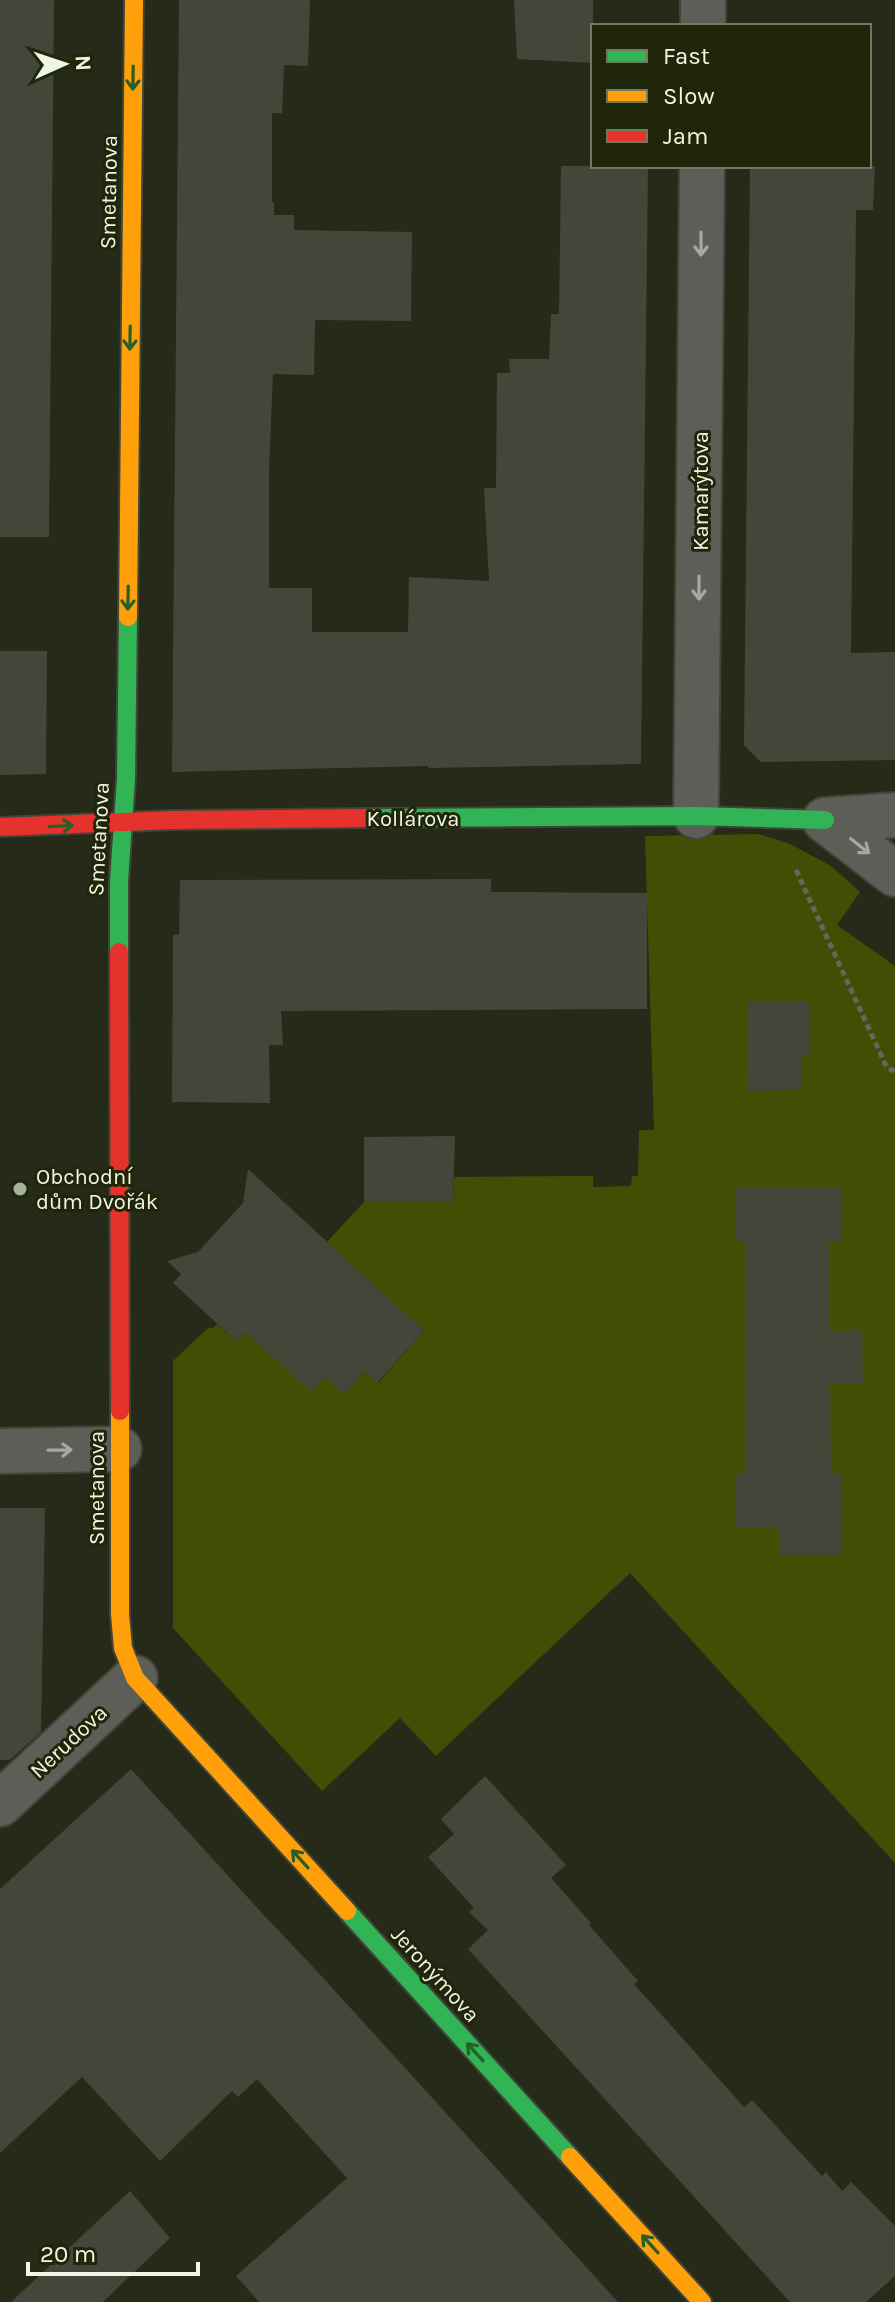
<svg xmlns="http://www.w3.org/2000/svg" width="895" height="2302" font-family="Karla,sans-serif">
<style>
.green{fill:#414f05}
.building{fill:#43473a}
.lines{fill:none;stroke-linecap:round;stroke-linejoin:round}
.street-casing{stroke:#414537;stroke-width:48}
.fast-casing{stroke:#414537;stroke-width:22}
.slow-casing{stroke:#414537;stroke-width:22}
.jam-casing{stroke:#414537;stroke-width:22}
.path{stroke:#64665f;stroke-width:5;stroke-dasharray:6 4;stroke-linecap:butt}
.street{stroke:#5d5e57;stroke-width:44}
.fast{stroke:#30b455;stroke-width:18}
.slow{stroke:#ff9f0a;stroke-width:18}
.jam{stroke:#e5322d;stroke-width:18}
.oneway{stroke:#265f27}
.oneway2{stroke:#a6aa9e}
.poi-dot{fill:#a9af9d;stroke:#1f2609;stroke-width:3}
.labels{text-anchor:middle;stroke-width:6;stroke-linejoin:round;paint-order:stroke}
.street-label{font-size:22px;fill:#f0f6e4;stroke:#1f2609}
.poi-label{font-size:22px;fill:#f0f6e4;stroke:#1f2609;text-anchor:start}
</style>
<rect width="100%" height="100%" fill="#262a19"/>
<path class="green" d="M 759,834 L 790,844 L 831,866 L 860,892 L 837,925 L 895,966 L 895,1863 L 630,1573 L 436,1756 L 400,1718 L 322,1791 L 173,1628 L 173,1361 L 209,1327 L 212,1329 L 217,1324 L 237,1342 L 246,1332 L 311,1391 L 325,1377 L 344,1394 L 364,1372 L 378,1383 L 424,1331 L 327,1242 L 364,1202 L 453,1201 L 454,1177 L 593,1176 L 593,1187 L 631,1186 L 632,1176 L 638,1176 L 639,1130 L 654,1130 L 645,836 Z"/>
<path class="building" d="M 0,0 L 54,0 L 49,537 L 0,537 Z
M 179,0 L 310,0 L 308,66 L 284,65 L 282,113 L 272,113 L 272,202 L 274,203 L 274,215 L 294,215 L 294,230 L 412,232 L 411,321 L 315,320 L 314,375 L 273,374 L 269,472 L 269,588 L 312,588 L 312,632 L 408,632 L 409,577 L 489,581 L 484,488 L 496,488 L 497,373 L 510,373 L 509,359 L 549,359 L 551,314 L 559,314 L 561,166 L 648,166 L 641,764 L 428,768 L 428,766 L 172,772 Z
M 514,0 L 593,0 L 593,63 L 517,59 Z
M 750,166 L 875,166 L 873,210 L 856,210 L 851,653 L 895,652 L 895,760 L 761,762 L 744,745 Z
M 0,651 L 47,651 L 46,774 L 0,775 Z
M 491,879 L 491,892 L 647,893 L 647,1009 L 281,1011 L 283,1045 L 269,1045 L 270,1103 L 172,1102 L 173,935 L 179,934 L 180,880 Z
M 810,1001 L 810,1056 L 802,1056 L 802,1090 L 747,1091 L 748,1002 Z
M 455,1136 L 453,1201 L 364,1202 L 364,1137 Z
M 248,1169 L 424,1331 L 377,1383 L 364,1372 L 344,1394 L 325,1377 L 311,1392 L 246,1332 L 237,1342 L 173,1283 L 181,1274 L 167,1261 L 198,1252 L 243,1203 Z
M 735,1187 L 841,1187 L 841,1241 L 830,1241 L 830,1331 L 862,1330 L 863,1383 L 830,1384 L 831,1473 L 841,1473 L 841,1555 L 779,1555 L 779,1527 L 736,1527 L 736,1473 L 746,1473 L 745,1241 L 736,1241 Z
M 0,1508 L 45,1508 L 41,1732 L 10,1760 L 0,1760 Z
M 131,1769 L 261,1912 L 315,1969 L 618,2302 L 259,2302 L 236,2276 L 347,2178 L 257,2079 L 238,2097 L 232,2091 L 160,2161 L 82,2077 L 0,2153 L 0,1889 Z
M 485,1776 L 566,1865 L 551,1878 L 591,1923 L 589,1925 L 638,1981 L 634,1984 L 744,2107 L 752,2100 L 822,2176 L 826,2172 L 842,2191 L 851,2182 L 895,2226 L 895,2276 L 866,2302 L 790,2302 L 468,1949 L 488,1930 L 469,1912 L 474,1908 L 428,1857 L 454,1834 L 441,1819 Z
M 130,2191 L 170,2238 L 103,2302 L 11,2302 Z"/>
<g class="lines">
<g class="street-casing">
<path id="street" d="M 703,26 L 703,0
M 895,815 L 825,820 L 895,874
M 696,816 L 702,166
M 0,1451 L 119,1449
M 0,1804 L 135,1678"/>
</g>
<g class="fast-casing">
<path id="fast" d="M 370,818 L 696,816 L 825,820
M 119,952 L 119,881 L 126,779 L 128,617
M 347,1911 L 570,2157"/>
</g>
<g class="slow-casing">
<path id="slow" d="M 128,617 L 134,0
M 120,1411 L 120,1614 L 123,1648 L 135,1678 L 347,1911
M 570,2157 L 702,2302"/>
</g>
<g class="jam-casing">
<path id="jam" d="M 0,827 L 173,820 L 370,818
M 119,952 L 120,1411"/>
</g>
<path class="path" d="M 796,870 L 887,1068 L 895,1071"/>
<use href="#street" class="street"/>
<use href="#fast" class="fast"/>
<use href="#slow" class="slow"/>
<use href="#jam" class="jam"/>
</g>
<defs><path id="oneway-shaft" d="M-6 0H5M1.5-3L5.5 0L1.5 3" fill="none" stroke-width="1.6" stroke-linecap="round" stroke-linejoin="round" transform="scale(2)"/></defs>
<g class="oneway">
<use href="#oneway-shaft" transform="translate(133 78) rotate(91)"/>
<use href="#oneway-shaft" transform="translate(130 338) rotate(91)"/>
<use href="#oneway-shaft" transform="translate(128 598) rotate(91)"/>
<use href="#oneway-shaft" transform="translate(61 826) rotate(-3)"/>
<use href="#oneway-shaft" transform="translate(300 1859) rotate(-132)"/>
<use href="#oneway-shaft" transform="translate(475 2052) rotate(-132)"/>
<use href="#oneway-shaft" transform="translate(650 2244) rotate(-132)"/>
</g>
<g class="oneway2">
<use href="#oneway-shaft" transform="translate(701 244) rotate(90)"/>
<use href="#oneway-shaft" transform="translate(699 588) rotate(90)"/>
<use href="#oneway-shaft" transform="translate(860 846) rotate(38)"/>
<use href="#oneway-shaft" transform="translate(60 1450) rotate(-1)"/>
</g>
<circle class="poi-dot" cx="20" cy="1189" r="8"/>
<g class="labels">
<g class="street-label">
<text transform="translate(108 192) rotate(-89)" y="8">Smetanova</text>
<text transform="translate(700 491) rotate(-90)" y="8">Kamarýtova</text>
<text x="413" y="826">Kollárova</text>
<text transform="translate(98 839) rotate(-87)" y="8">Smetanova</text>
<text transform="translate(96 1488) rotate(-90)" y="8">Smetanova</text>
<text transform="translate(68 1741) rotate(-43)" y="8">Nerudova</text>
<text transform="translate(436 1974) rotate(48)" y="8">Jeronýmova</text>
</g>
<g class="poi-label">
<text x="36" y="1184">Obchodní<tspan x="36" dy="25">dům Dvořák</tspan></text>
</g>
</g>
<rect x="591" y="24" width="280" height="144" fill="#1f2609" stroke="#737961" stroke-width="2"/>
<rect x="607" y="50" width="40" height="12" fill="#30b455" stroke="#737961" stroke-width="2"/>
<text x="663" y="64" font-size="24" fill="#f0f6e4">Fast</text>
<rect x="607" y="90" width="40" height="12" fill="#ff9f0a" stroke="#737961" stroke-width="2"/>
<text x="663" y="104" font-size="24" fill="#f0f6e4">Slow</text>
<rect x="607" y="130" width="40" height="12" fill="#e5322d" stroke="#737961" stroke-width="2"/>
<text x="663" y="144" font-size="24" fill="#f0f6e4">Jam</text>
<g transform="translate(64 64) rotate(87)" stroke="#1f2609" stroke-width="6" paint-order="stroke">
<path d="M0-6L14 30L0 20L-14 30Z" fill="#f0f6e4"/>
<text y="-12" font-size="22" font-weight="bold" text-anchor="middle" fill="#f0f6e4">N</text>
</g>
<path d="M28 2262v12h170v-12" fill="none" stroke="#f0f6e4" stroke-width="4"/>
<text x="40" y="2262" font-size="24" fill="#f0f6e4" stroke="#1f2609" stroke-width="6" paint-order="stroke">20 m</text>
</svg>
